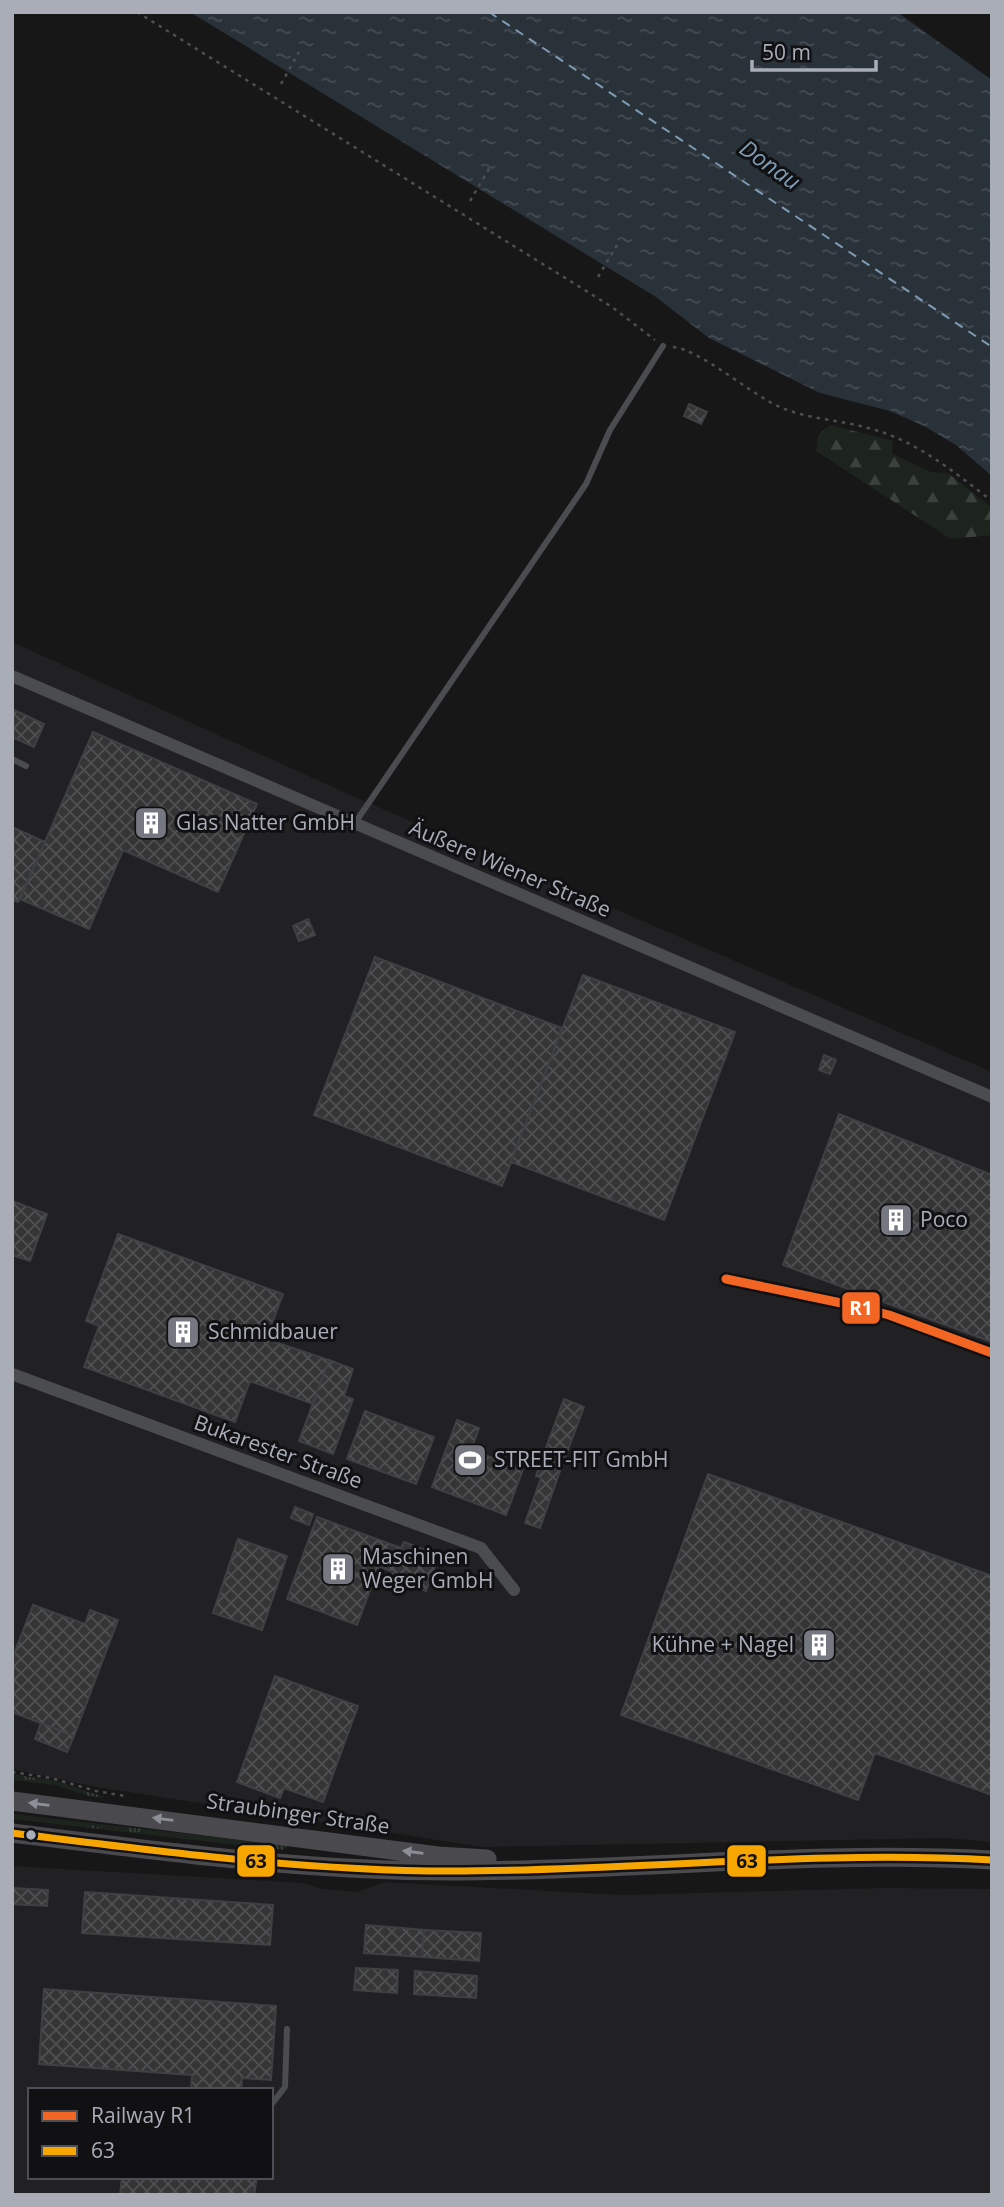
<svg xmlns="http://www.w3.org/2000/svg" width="1004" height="2207" font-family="'Open Sans',sans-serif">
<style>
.built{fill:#212123;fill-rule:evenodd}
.grass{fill:url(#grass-tufts)}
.forest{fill:url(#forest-firs)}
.water{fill:url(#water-ripples)}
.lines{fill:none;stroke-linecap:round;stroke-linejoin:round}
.ferry{stroke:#7f9bb3;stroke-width:2;stroke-dasharray:9 7;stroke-linecap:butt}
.building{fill:url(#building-cross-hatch);stroke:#3f4043;stroke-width:2}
.path{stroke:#4d4e52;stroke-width:2.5;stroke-dasharray:3.5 5;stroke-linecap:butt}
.lane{stroke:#4b4c50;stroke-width:6}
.street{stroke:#4b4c50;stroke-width:12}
.secondary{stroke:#4a4a4e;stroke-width:19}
.bus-1-casing{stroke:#111113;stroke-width:12}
.bus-1{stroke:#f7a600;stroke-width:7}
.rail-1-casing{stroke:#111113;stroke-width:14}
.rail-1{stroke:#f26522;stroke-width:9}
.oneway{fill:#8c8f98}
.bus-dot{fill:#a8adb8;stroke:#111113;stroke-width:2.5}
.labels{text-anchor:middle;stroke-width:6;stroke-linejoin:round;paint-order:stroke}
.poi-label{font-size:21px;fill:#a8adb8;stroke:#111113;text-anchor:start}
.street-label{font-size:21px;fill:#a8adb8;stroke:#111113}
.water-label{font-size:23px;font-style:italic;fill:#7f9bb3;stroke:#111113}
.line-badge{stroke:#111113;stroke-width:2.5}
.badge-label{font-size:19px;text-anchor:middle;font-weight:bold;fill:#fff}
.pale-badge-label{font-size:19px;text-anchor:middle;font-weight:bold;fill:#111}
</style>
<defs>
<pattern id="grass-tufts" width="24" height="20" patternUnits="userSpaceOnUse" patternTransform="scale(1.75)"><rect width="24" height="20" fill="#1d241e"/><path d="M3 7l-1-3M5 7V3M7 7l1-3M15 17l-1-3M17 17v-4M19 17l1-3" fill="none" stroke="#3b413d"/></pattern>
<pattern id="forest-firs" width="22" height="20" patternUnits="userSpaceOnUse" patternTransform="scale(1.75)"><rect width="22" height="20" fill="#1d241e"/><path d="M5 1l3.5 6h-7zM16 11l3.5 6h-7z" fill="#3b413d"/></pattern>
<pattern id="water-ripples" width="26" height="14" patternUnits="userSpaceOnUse" patternTransform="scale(1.75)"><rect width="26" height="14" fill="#2a3239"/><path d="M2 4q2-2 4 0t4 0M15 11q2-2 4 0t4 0" fill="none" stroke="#464d54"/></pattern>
<pattern id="building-cross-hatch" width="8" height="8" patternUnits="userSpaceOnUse" patternTransform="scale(1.75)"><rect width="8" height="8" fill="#353536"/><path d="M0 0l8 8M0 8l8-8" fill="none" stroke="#4f5051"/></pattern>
</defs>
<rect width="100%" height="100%" fill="#171717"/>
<path class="built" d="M 12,642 L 355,797 L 992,1072 L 992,1842 L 947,1838 L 482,1847 L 96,1787 L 12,1769 Z
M 12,1866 L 304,1883 L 322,1889 L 358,1892 L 384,1882 L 621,1895 L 885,1888 L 992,1889 L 992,2195 L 12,2195 ZM 30,2090 L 271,2090 L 271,2177 L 30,2177 Z"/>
<path class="grass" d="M 12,1774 L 56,1781 L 107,1798 L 89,1796 L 55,1785 L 12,1780 Z
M 12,1814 L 214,1837 L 246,1834 L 286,1839 L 287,1846 L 283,1850 L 12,1819 Z"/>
<path class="forest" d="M 830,425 L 893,441 L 892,454 L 931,472 L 948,473 L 992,508 L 992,535 L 951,539 L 816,451 L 818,435 Z"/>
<path class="water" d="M 190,12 L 897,12 L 992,80 L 992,476 L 956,445 L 924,426 L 890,411 L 820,393 L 709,338 L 656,297 Z"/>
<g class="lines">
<path class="ferry" d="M 489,12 L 992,347"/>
</g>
<path class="building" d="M 689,404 L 707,412 L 701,424 L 684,416 Z
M 12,709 L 44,724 L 34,747 L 12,737 Z
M 93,732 L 257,804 L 218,892 L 123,850 L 89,929 L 20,899 Z
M 12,827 L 45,842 L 18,902 L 12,900 Z
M 308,919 L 315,935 L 299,941 L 293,926 Z
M 375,957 L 562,1028 L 502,1186 L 314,1115 Z
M 583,975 L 735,1032 L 664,1220 L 511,1162 Z
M 824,1055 L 836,1060 L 830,1074 L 819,1070 Z
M 839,1114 L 992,1175 L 992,1342 L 783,1265 Z
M 12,1201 L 47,1214 L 30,1261 L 12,1255 Z
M 118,1234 L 283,1294 L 266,1339 L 329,1360 L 313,1404 L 250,1381 L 235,1422 L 84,1367 L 99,1326 L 86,1321 Z
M 329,1360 L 353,1369 L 344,1396 L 353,1399 L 333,1454 L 299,1441 Z
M 564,1399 L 584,1407 L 560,1471 L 540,1464 Z
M 365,1411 L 434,1437 L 416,1484 L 347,1459 Z
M 457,1420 L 479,1428 L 471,1450 L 523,1469 L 506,1515 L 432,1487 Z
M 540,1464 L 560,1471 L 540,1528 L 525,1523 L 541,1478 L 536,1476 Z
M 708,1474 L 992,1576 L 992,1788 L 989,1794 L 875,1753 L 858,1800 L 621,1715 Z
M 295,1507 L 313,1514 L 309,1525 L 291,1518 Z
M 317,1517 L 401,1548 L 404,1542 L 439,1555 L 426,1591 L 391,1578 L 393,1572 L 379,1566 L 357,1625 L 287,1599 Z
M 238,1539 L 287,1556 L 262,1630 L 213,1613 Z
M 33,1605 L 85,1624 L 90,1610 L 118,1620 L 74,1736 L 12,1712 L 12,1659 Z
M 275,1676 L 358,1706 L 323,1802 L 284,1788 L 280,1798 L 237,1782 Z
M 41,1723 L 74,1736 L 67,1752 L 35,1739 Z
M 12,1888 L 48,1890 L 47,1906 L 12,1904 Z
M 85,1892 L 273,1905 L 270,1945 L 82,1933 Z
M 366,1925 L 424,1930 L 422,1957 L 364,1953 Z
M 424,1930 L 481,1933 L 479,1961 L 422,1957 Z
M 356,1968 L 398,1970 L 397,1993 L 354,1990 Z
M 415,1971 L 477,1976 L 476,1998 L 414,1994 Z
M 44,1989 L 276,2006 L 271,2080 L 242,2078 L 241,2090 L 191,2090 L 192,2075 L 39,2064 Z
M 122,2177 L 257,2177 L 254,2195 L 120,2195 Z"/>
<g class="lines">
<path class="path" d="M 137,12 L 612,307 L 655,340
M 281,84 L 299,52
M 470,201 L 490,167
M 598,277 L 617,245
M 673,347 C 701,350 750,394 780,407 C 807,419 840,420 868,428 C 916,440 954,472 992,501
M 12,1772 L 51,1778 L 96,1791 L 125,1796"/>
<path class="lane" d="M 12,759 L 26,766
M 355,823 L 586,484 L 610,430 L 663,346
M 271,2105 L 285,2087 L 287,2029"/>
<path class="street" d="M 12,676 L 992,1097
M 12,1374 L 481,1548 L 514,1590"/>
<path class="secondary" d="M 12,1801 L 438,1856 L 487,1859
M 12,1833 C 158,1851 304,1871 451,1871 C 631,1871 812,1850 992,1860"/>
<g class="bus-1-casing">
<path id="bus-1" d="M 12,1833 C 158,1851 304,1871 451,1871 C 631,1871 812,1850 992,1860"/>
</g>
<use href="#bus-1" class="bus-1"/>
<g class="rail-1-casing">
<path id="rail-1" d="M 726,1279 L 846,1304 L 889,1315 L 992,1353"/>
</g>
<use href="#rail-1" class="rail-1"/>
</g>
<defs><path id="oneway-solid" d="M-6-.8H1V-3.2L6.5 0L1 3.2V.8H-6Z" transform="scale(1.75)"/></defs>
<g class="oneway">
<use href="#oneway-solid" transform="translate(39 1804) rotate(-173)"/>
<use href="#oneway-solid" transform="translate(163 1819) rotate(-173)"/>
<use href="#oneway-solid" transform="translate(413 1852) rotate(-172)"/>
</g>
<defs>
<g id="building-square" transform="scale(1.75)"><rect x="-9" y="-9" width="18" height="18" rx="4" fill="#757880" stroke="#111113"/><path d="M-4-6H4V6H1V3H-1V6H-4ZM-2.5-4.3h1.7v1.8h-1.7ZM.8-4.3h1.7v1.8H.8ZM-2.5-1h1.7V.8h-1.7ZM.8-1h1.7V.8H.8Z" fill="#fff"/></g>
<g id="stadium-square" transform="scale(1.75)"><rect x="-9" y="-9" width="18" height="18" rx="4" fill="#757880" stroke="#111113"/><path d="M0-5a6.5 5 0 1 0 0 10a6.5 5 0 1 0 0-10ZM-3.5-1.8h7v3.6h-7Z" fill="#fff"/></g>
</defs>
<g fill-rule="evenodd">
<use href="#building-square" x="151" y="823"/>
<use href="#building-square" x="896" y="1220"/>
<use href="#building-square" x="183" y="1332"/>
<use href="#stadium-square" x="470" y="1460"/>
<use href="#building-square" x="338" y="1569"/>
<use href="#building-square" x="819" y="1645"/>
</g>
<circle class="bus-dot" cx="31" cy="1835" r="6"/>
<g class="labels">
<g class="poi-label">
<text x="176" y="830">Glas Natter GmbH</text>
<text x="920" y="1227">Poco</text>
<text x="208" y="1339">Schmidbauer</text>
<text x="494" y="1467">STREET-FIT GmbH</text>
<text x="362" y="1564">Maschinen<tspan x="362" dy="24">Weger GmbH</tspan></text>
<text x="794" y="1652" text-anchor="end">Kühne + Nagel</text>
</g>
<g class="street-label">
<text transform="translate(510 869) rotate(23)" y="7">Äußere Wiener Straße</text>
<text transform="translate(278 1452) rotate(20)" y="7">Bukarester Straße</text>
<text transform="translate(298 1814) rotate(8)" y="7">Straubinger Straße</text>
</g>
<g class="water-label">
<text transform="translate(770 165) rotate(35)" y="8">Donau</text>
</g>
</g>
<g class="line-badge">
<rect x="841" y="1291" width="40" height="34" rx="7" fill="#f26522"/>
<rect x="726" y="1844" width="41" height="34" rx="7" fill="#f7a600"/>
<rect x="236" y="1844" width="40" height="34" rx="7" fill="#f7a600"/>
</g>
<g class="badge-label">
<text x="861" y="1315">R1</text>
</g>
<g class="pale-badge-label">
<text x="747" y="1868">63</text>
<text x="256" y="1868">63</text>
</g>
<rect width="1004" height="2207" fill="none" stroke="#a8adb8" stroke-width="28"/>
<rect x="28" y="2088" width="245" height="91" fill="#111113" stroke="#4d4f55" stroke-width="2"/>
<rect x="42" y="2111" width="35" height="10" fill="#f26522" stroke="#4d4f55" stroke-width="2"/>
<text x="91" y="2123" font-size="21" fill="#a8adb8">Railway R1</text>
<rect x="42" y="2146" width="35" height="10" fill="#f7a600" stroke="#4d4f55" stroke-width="2"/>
<text x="91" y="2158" font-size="21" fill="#a8adb8">63</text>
<path d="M752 60v10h124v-10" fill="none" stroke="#a8adb8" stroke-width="3.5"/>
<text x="762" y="60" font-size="21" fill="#a8adb8" stroke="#111113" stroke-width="5" paint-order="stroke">50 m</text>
</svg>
